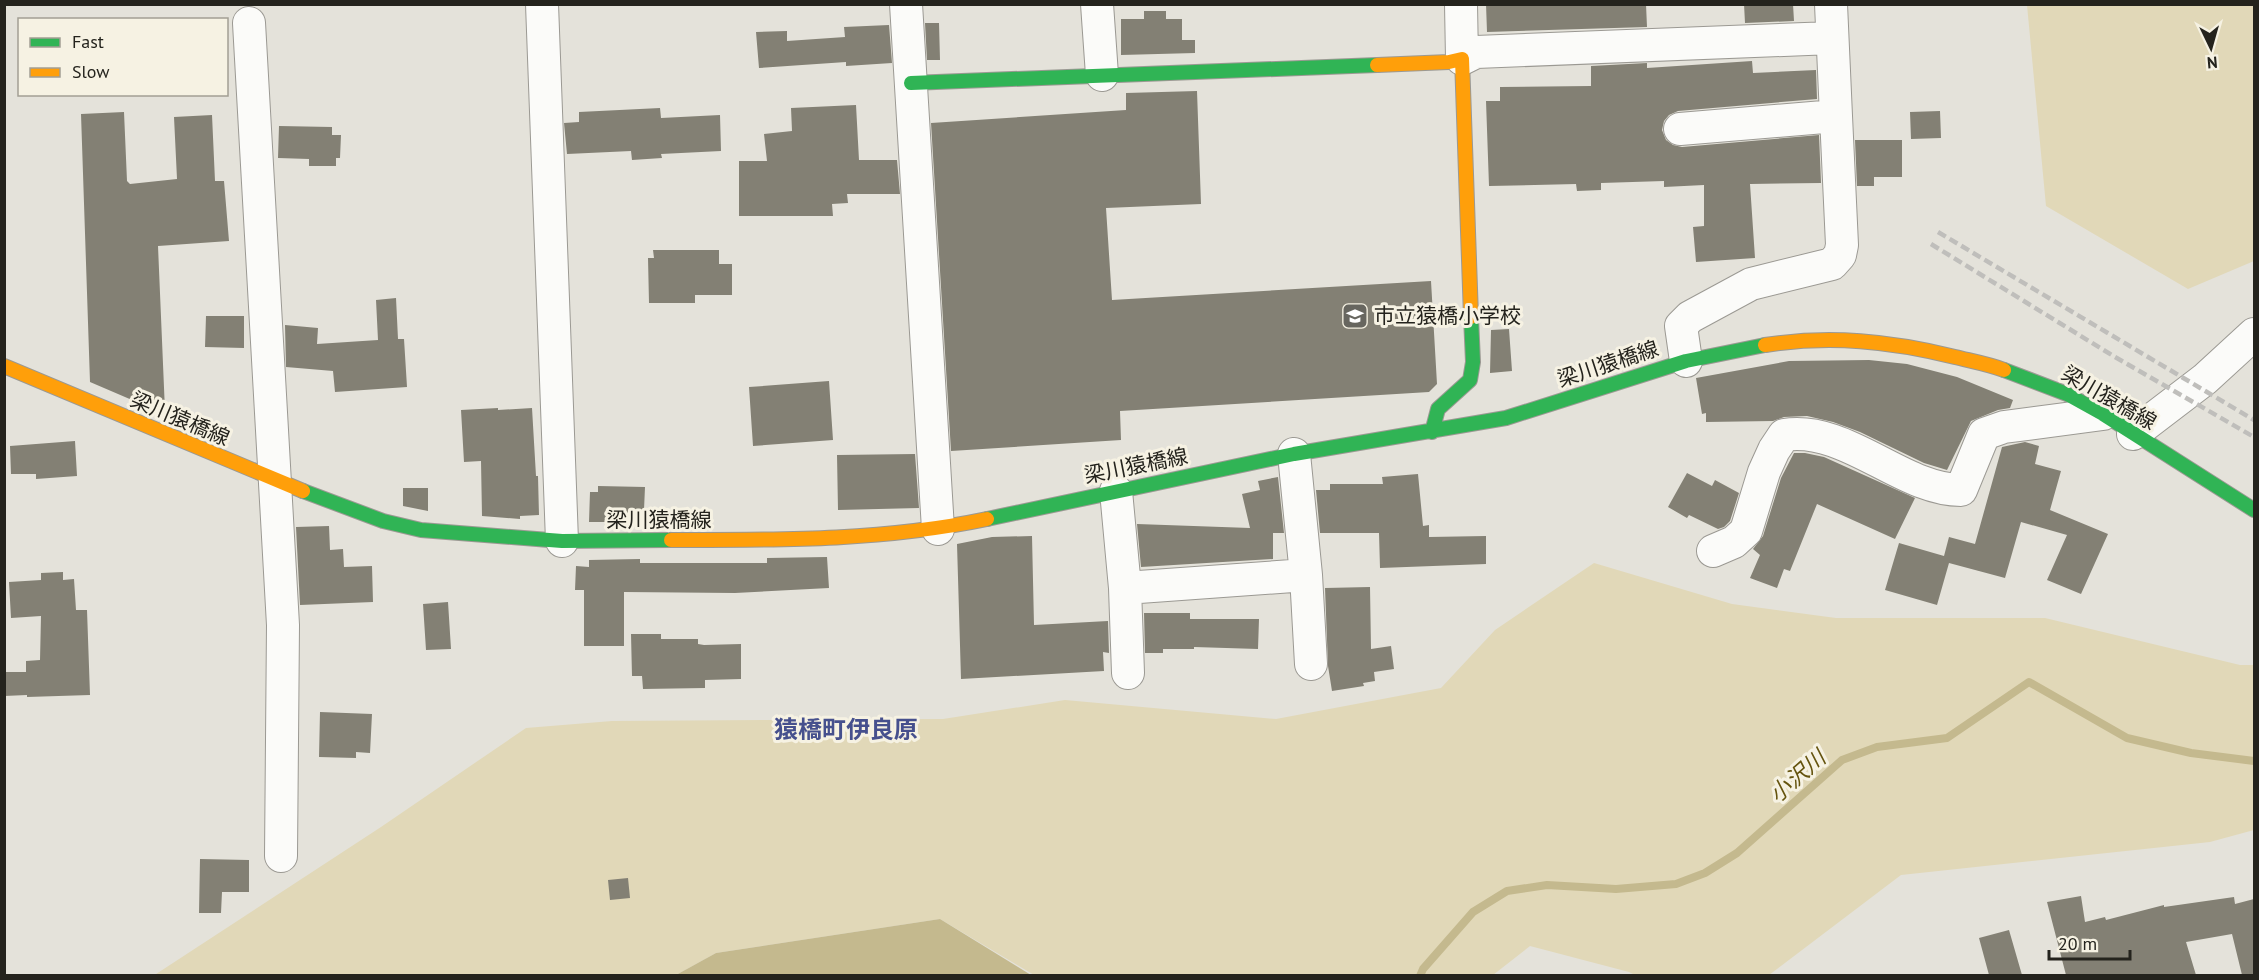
<svg xmlns="http://www.w3.org/2000/svg" width="2259" height="980" font-family="'PT Sans','Noto Sans JP',sans-serif">
<style>
.green{fill:#e1d8b8}
.water{fill:#c4b98e}
.lines{fill:none;stroke-linecap:round;stroke-linejoin:round}
.stream{stroke:#c4b98e;stroke-width:8}
.building{fill:#838074}
.street-casing{stroke:#9b9993;stroke-width:34}
.fast-casing{stroke:#9b9993;stroke-width:16}
.slow-casing{stroke:#9b9993;stroke-width:16}
.street{stroke:#fbfbf9;stroke-width:32}
.fast{stroke:#30b455;stroke-width:14}
.slow{stroke:#ff9f0a;stroke-width:14}
.rail{stroke:#bfbebb;stroke-width:4.5;stroke-dasharray:9 4.5;stroke-linecap:butt}
.labels{text-anchor:middle;stroke-width:6;stroke-linejoin:round;paint-order:stroke}
.poi-label{font-size:21px;fill:#24231d;stroke:#f6f2e3;text-anchor:start}
.street-label{font-size:21px;fill:#24231d;stroke:#f6f2e3}
.water-label{font-size:22px;font-style:italic;fill:#65540e;stroke:#f6f2e3}
.quarter-label{font-size:24px;font-weight:bold;fill:#46508d;stroke:#f6f2e3}
</style>
<rect width="100%" height="100%" fill="#e4e2da"/>
<path class="green" d="M 2027,5 L 2254,5 L 2254,261 L 2188,289 L 2046,206 Z
M 1594,563 L 1732,604 L 1836,618 L 2045,618 L 2240,665 L 2254,665 L 2254,830 L 2210,842 L 1901,875 L 1769,975 L 1635,975 L 1629,972 L 1530,946 L 1493,975 L 1034,975 L 940,919 L 716,953 L 676,975 L 153,976 L 381,827 L 526,728 L 612,721 L 943,719 L 1065,700 L 1276,719 L 1441,688 L 1495,630 Z"/>
<path class="water" d="M 940,919 L 1031,975 L 676,975 L 716,953 Z"/>
<g class="lines">
<path class="stream" d="M 1420,976 L 1423,969 L 1473,912 L 1507,891 L 1547,885 L 1616,889 L 1676,884 L 1705,873 L 1737,853 L 1842,760 L 1877,747 L 1947,738 L 2029,682 L 2127,738 L 2191,753 L 2254,761"/>
</g>
<path class="building" d="M 1486,4 L 1646,4 L 1647,27 L 1487,32 Z
M 1744,4 L 1793,4 L 1794,21 L 1745,23 Z
M 1144,11 L 1166,11 L 1166,19 L 1182,19 L 1182,40 L 1195,40 L 1195,53 L 1121,55 L 1121,19 L 1144,19 Z
M 925,23 L 939,23 L 940,60 L 927,60 Z
M 889,25 L 892,63 L 846,66 L 846,62 L 759,68 L 756,32 L 787,31 L 787,41 L 845,37 L 844,27 Z
M 1752,61 L 1753,73 L 1816,70 L 1817,99 L 1678,111 L 1669,115 L 1664,121 L 1662,130 L 1666,140 L 1673,145 L 1682,147 L 1819,135 L 1821,183 L 1750,184 L 1755,258 L 1696,262 L 1693,227 L 1704,226 L 1704,185 L 1664,187 L 1664,181 L 1601,183 L 1601,190 L 1577,191 L 1576,184 L 1489,186 L 1486,101 L 1500,101 L 1500,87 L 1591,86 L 1591,66 L 1647,63 L 1647,68 Z
M 1197,91 L 1201,204 L 1106,208 L 1112,300 L 1431,281 L 1437,384 L 1429,392 L 1120,411 L 1121,440 L 951,451 L 931,123 L 1126,110 L 1126,93 Z
M 856,105 L 859,160 L 897,160 L 900,194 L 847,194 L 848,203 L 832,204 L 833,216 L 739,216 L 739,161 L 767,161 L 764,134 L 792,131 L 791,108 Z
M 660,108 L 661,118 L 720,115 L 721,151 L 661,154 L 662,158 L 632,160 L 631,151 L 567,154 L 564,123 L 579,122 L 579,112 Z
M 1940,111 L 1941,138 L 1911,139 L 1910,112 Z
M 124,112 L 127,181 L 130,184 L 177,179 L 174,117 L 212,115 L 215,181 L 224,181 L 229,241 L 158,246 L 165,411 L 132,400 L 90,382 L 81,114 Z
M 279,126 L 332,127 L 332,135 L 341,135 L 340,158 L 336,158 L 336,166 L 309,166 L 309,159 L 278,158 Z
M 1855,140 L 1902,140 L 1902,177 L 1874,177 L 1874,186 L 1857,186 Z
M 653,250 L 719,250 L 719,264 L 732,264 L 732,295 L 695,295 L 695,303 L 649,303 L 648,258 L 654,258 Z
M 396,298 L 398,339 L 404,339 L 407,387 L 335,392 L 333,371 L 286,367 L 285,325 L 318,328 L 317,344 L 378,340 L 376,300 Z
M 206,316 L 244,316 L 244,348 L 205,347 Z
M 1509,329 L 1512,371 L 1490,373 L 1491,330 Z
M 1869,360 L 1907,364 L 1957,377 L 2013,400 L 2010,408 L 1998,410 L 1971,421 L 1947,470 L 1924,463 L 1860,432 L 1833,422 L 1807,416 L 1784,417 L 1773,421 L 1706,422 L 1706,413 L 1702,414 L 1696,378 L 1789,361 Z
M 829,381 L 833,440 L 753,446 L 749,387 Z
M 498,408 L 498,410 L 532,408 L 536,476 L 538,476 L 539,515 L 520,516 L 520,519 L 482,516 L 481,461 L 464,462 L 461,410 Z
M 75,441 L 77,476 L 36,479 L 36,474 L 11,474 L 10,446 Z
M 2025,442 L 2039,446 L 2035,464 L 2061,471 L 2050,510 L 2108,534 L 2081,594 L 2047,580 L 2067,535 L 2021,522 L 2005,578 L 1949,563 L 1937,605 L 1885,590 L 1899,543 L 1944,556 L 1949,537 L 1975,544 L 2002,447 Z
M 1794,453 L 1805,453 L 1824,457 L 1915,498 L 1895,539 L 1817,504 L 1790,571 L 1784,569 L 1777,588 L 1750,578 L 1760,555 L 1753,549 L 1763,536 L 1781,478 Z
M 915,454 L 919,508 L 838,510 L 837,455 Z
M 1687,473 L 1712,486 L 1715,480 L 1739,493 L 1730,521 L 1724,527 L 1718,529 L 1689,515 L 1687,518 L 1668,507 Z
M 1418,474 L 1423,526 L 1429,525 L 1429,537 L 1486,536 L 1486,564 L 1380,568 L 1379,533 L 1320,533 L 1316,490 L 1330,490 L 1330,484 L 1383,484 L 1382,477 Z
M 1278,477 L 1284,533 L 1273,533 L 1273,559 L 1141,567 L 1137,524 L 1250,528 L 1242,494 L 1260,490 L 1258,481 Z
M 598,486 L 645,487 L 644,510 L 641,510 L 641,522 L 589,522 L 590,492 L 598,492 Z
M 403,488 L 428,488 L 428,511 L 403,506 Z
M 329,526 L 330,550 L 343,549 L 344,567 L 372,566 L 373,602 L 300,605 L 296,527 Z
M 1032,536 L 1034,625 L 1108,621 L 1109,653 L 1103,652 L 1104,671 L 961,679 L 957,544 L 992,537 Z
M 827,557 L 829,588 L 735,593 L 624,592 L 624,646 L 584,646 L 584,590 L 575,590 L 576,566 L 589,567 L 589,560 L 640,559 L 640,563 L 767,563 L 767,558 Z
M 63,572 L 63,580 L 74,579 L 76,610 L 87,610 L 90,695 L 27,697 L 27,695 L 4,696 L 4,672 L 26,672 L 26,661 L 40,660 L 41,616 L 11,618 L 9,582 L 41,580 L 41,573 Z
M 1370,587 L 1371,649 L 1391,646 L 1394,669 L 1374,672 L 1375,681 L 1363,683 L 1364,686 L 1332,691 L 1328,666 L 1325,588 Z
M 448,602 L 451,649 L 426,650 L 423,604 Z
M 1144,613 L 1190,613 L 1190,619 L 1259,619 L 1258,649 L 1194,647 L 1194,649 L 1163,649 L 1163,653 L 1145,653 Z
M 631,634 L 661,634 L 661,639 L 698,639 L 698,644 L 704,645 L 741,644 L 741,679 L 705,680 L 705,688 L 643,689 L 642,676 L 632,676 Z
M 320,712 L 372,714 L 370,753 L 356,752 L 356,758 L 319,757 Z
M 200,859 L 249,860 L 249,892 L 222,892 L 221,913 L 199,913 Z
M 628,878 L 630,898 L 610,900 L 608,880 Z
M 2081,896 L 2085,922 L 2105,917 L 2106,920 L 2164,905 L 2164,907 L 2234,897 L 2235,904 L 2254,899 L 2254,975 L 2242,975 L 2232,934 L 2186,942 L 2196,975 L 2066,975 L 2047,902 Z
M 2009,930 L 2022,975 L 1989,975 L 1979,938 Z"/>
<g class="lines">
<g class="street-casing">
<path id="street" d="M 542,4 L 562,541
M 906,4 L 938,529
M 1097,4 L 1102,75
M 1461,4 L 1462,59 L 1476,52 L 1832,38
M 249,23 L 283,625 L 281,856
M 1680,129 L 1836,116 L 1831,4
M 1686,361 L 1681,326 L 1690,317 L 1751,284 L 1832,264 L 1840,255 L 1842,245 L 1836,116
M 2133,434 L 2205,379 L 2254,334
M 1294,454 L 1306,575 L 1311,664
M 1116,491 L 1125,588 L 1128,673
M 1713,551 L 1734,542 L 1746,531 L 1764,472 L 1774,450 L 1784,435 C 1846,425 1902,490 1961,490 L 1984,434 L 2004,427 L 2103,414
M 1125,588 L 1306,575"/>
</g>
<g class="fast-casing">
<path id="fast" d="M 911,83 L 1377,65
M 2004,370 L 2067,394 L 2103,414 L 2254,510
M 1432,432 L 1438,409 L 1470,380 L 1473,362 L 1471,317
M 303,491 L 383,521 L 421,530 L 562,541 L 671,540
M 987,519 L 1294,454 L 1506,418 L 1686,361 L 1765,345"/>
</g>
<g class="slow-casing">
<path id="slow" d="M 1377,65 L 1449,62 L 1462,59 L 1471,317
M 1765,345 C 1830,335 1891,341 1955,357 C 1971,361 1988,364 2004,370
M 4,366 L 303,491
M 671,540 C 778,540 882,541 987,519"/>
</g>
<use href="#street" class="street"/>
<use href="#fast" class="fast"/>
<use href="#slow" class="slow"/>
<path class="rail" d="M 1938,232 L 2254,420
M 1931,244 L 2115,357 L 2254,437"/>
</g>
<defs>
<g id="school-square" transform="scale(1.35)"><rect x="-9" y="-9" width="18" height="18" rx="4" fill="#67665f" stroke="#f6f2e3"/><path d="M0-5L7-2L0 1L-7-2ZM-4 1L0 2.5L4 1V4Q0 6-4 4Z" fill="#fff"/></g>
</defs>
<g fill-rule="evenodd">
<use href="#school-square" x="1355" y="316"/>
</g>
<g class="labels">
<g class="poi-label">
<text x="1374" y="323">市立猿橋小学校</text>
</g>
<g class="street-label">
<text transform="translate(1608 364) rotate(-18)" y="7">梁川猿橋線</text>
<text transform="translate(2109 398) rotate(30)" y="7">梁川猿橋線</text>
<text transform="translate(180 419) rotate(23)" y="7">梁川猿橋線</text>
<text transform="translate(1136 466) rotate(-11)" y="7">梁川猿橋線</text>
<text x="659" y="527">梁川猿橋線</text>
</g>
<g class="water-label">
<text transform="translate(1797 776) rotate(-41)" y="8">小沢川</text>
</g>
<g class="quarter-label">
<text x="846" y="738">猿橋町伊良原</text>
</g>
</g>
<rect width="2259" height="980" fill="none" stroke="#24231d" stroke-width="12"/>
<rect x="18" y="18" width="210" height="78" fill="#f6f2e3" stroke="#a29f94" stroke-width="1.5"/>
<rect x="30" y="38" width="30" height="9" fill="#30b455" stroke="#a29f94" stroke-width="1.5"/>
<text x="72" y="48" font-size="18" fill="#24231d">Fast</text>
<rect x="30" y="68" width="30" height="9" fill="#ff9f0a" stroke="#a29f94" stroke-width="1.5"/>
<text x="72" y="78" font-size="18" fill="#24231d">Slow</text>
<g transform="translate(2211 48) rotate(175)" stroke="#f6f2e3" stroke-width="4.5" paint-order="stroke">
<path d="M0-4.5L10 22L0 15L-10 22Z" fill="#24231d"/>
<text y="-9" font-size="16" font-weight="bold" text-anchor="middle" fill="#24231d">N</text>
</g>
<path d="M2049 950v9h81v-9" fill="none" stroke="#24231d" stroke-width="3"/>
<text x="2058" y="950" font-size="18" fill="#24231d" stroke="#f6f2e3" stroke-width="4.5" paint-order="stroke">20 m</text>
</svg>
